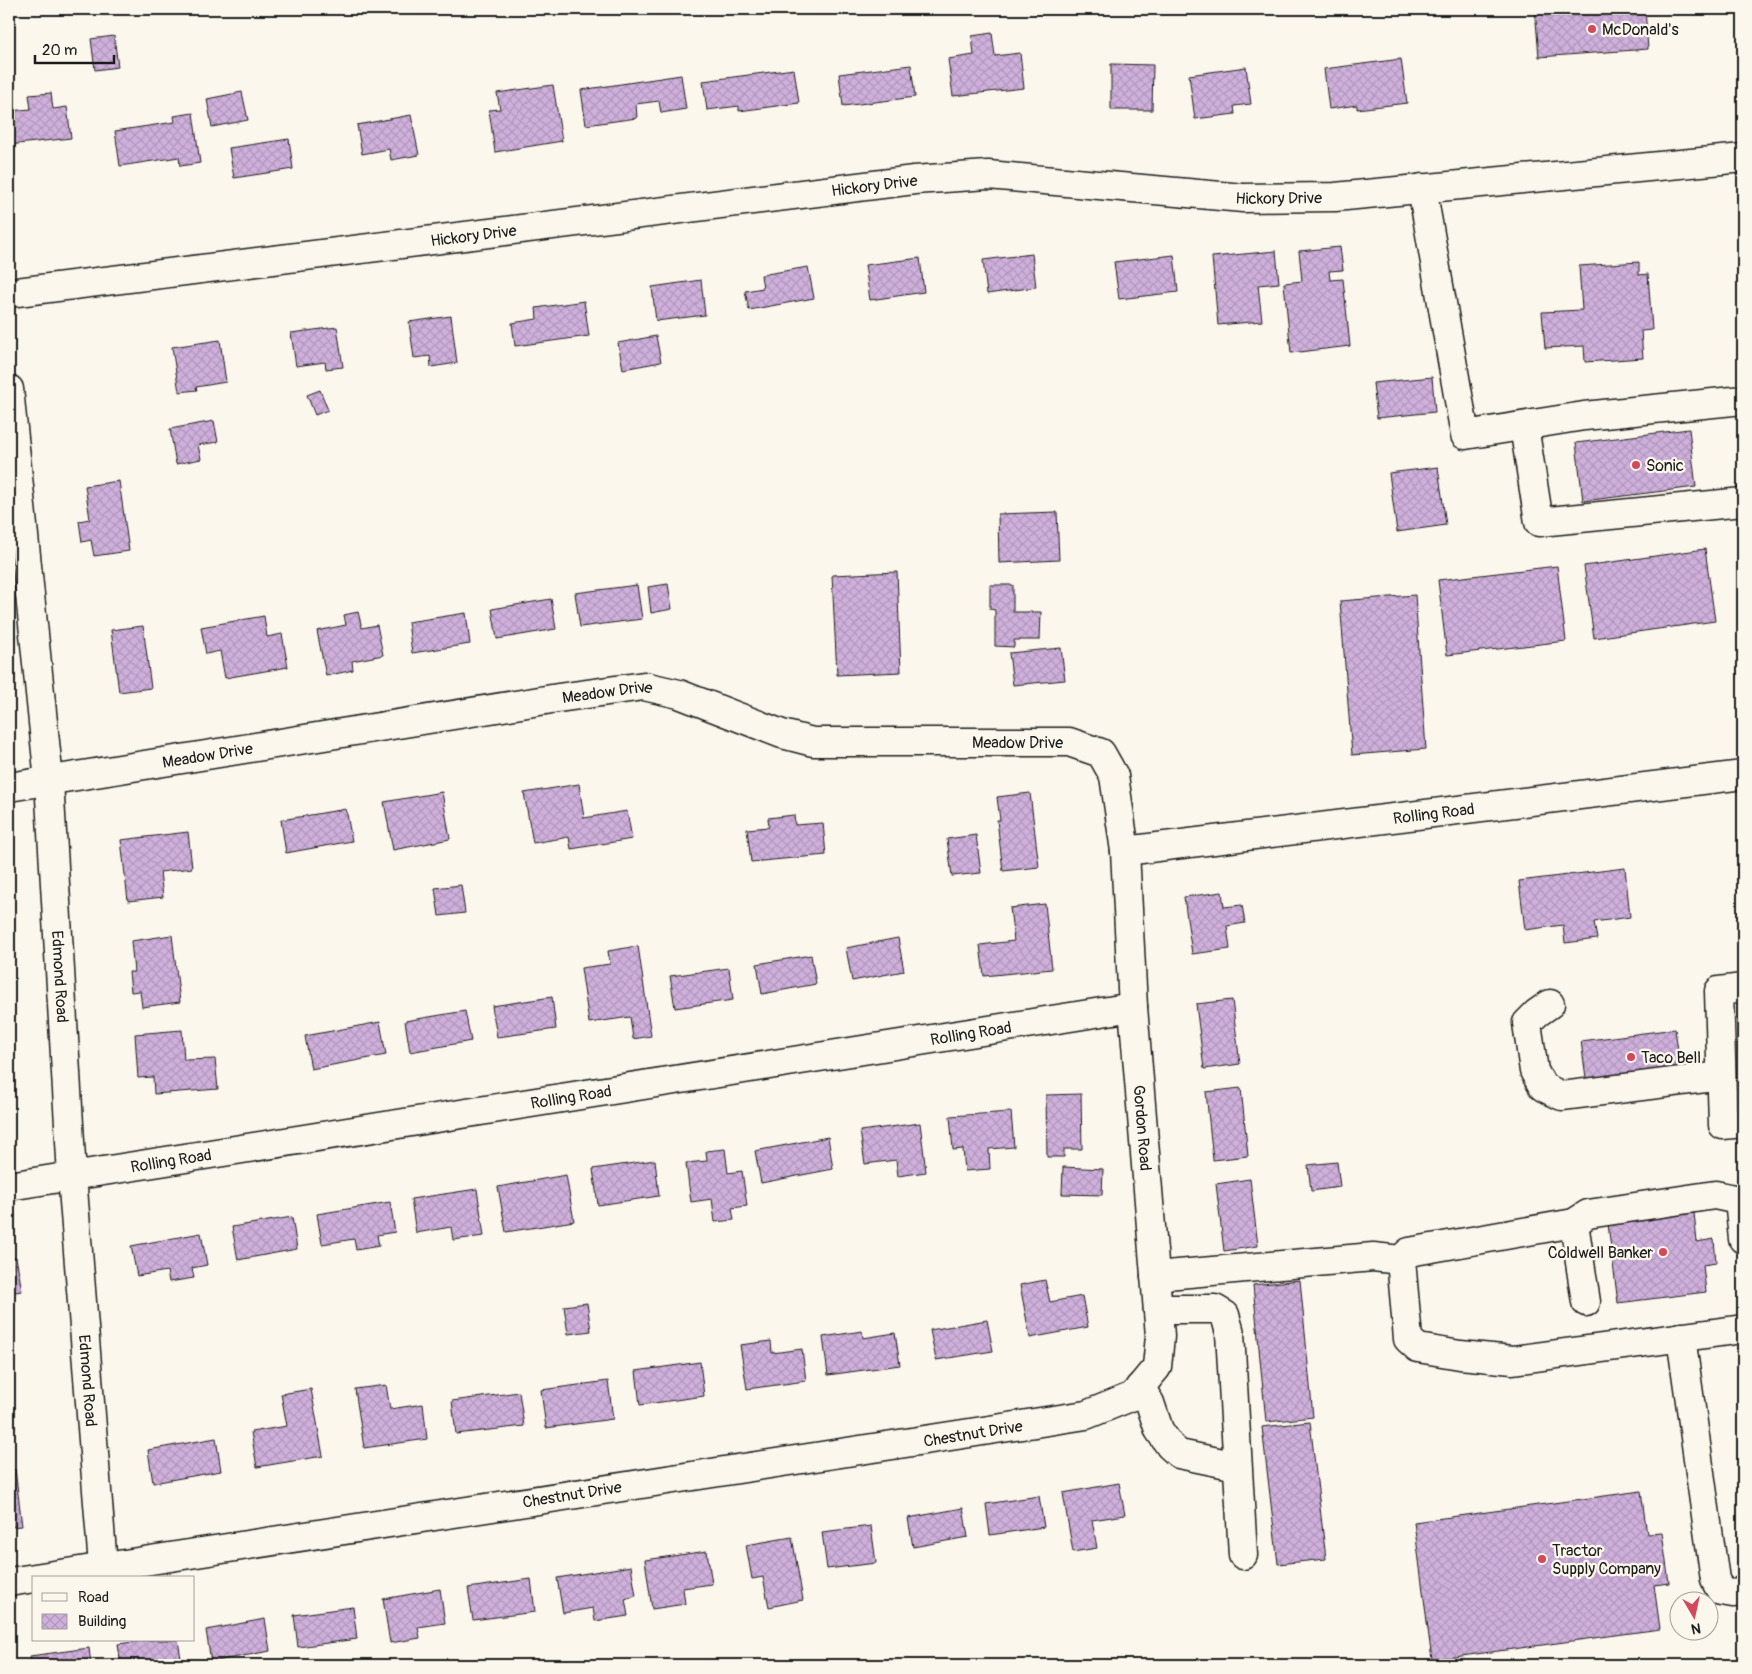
<svg xmlns="http://www.w3.org/2000/svg" width="1752" height="1674" font-family="Pangolin,sans-serif">
<style>
.building{fill:url(#building-cross-hatch);stroke:#1c1c1c}
.lines{fill:none;stroke-linecap:round;stroke-linejoin:round}
.minor-casing{stroke:#1c1c1c;stroke-width:31}
.minor{stroke:#fbf7ec;stroke-width:28}
.poi-dot{fill:#d1495b;stroke:#fbf7ec;stroke-width:2}
.labels{text-anchor:middle;stroke-width:4.5;stroke-linejoin:round;paint-order:stroke}
.poi-label{font-size:16px;fill:#1c1c1c;stroke:#fbf7ec;text-anchor:start}
.street-label{font-size:16px;fill:#1c1c1c;stroke:#fbf7ec}
</style>
<defs>
<pattern id="building-cross-hatch" width="8" height="8" patternUnits="userSpaceOnUse" patternTransform="scale(1.25)"><rect width="8" height="8" fill="#cfb0dc"/><path d="M0 0l8 8M0 8l8-8" fill="none" stroke="#b197bc"/></pattern>
</defs>
<rect width="100%" height="100%" fill="#fbf7ec"/>
<filter id="ink" filterUnits="userSpaceOnUse"><feTurbulence type="fractalNoise" baseFrequency=".02" numOctaves="2"/><feDisplacementMap in="SourceGraphic" scale="10" xChannelSelector="R" yChannelSelector="G"/><feConvolveMatrix kernelMatrix="1 2 1 2 8 2 1 2 1" color-interpolation-filters="sRGB"/></filter>
<g filter="url(#ink)">
<path class="building" d="M 1535,9 L 1645,9 L 1648,49 L 1539,57 Z
M 992,33 L 995,56 L 1020,53 L 1024,88 L 953,96 L 948,59 L 974,55 L 972,36 Z
M 114,36 L 118,67 L 95,70 L 91,39 Z
M 1401,59 L 1407,103 L 1357,109 L 1357,105 L 1329,109 L 1324,69 Z
M 1111,64 L 1153,65 L 1152,110 L 1111,110 Z
M 911,65 L 915,97 L 843,106 L 839,74 Z
M 1246,67 L 1251,104 L 1234,106 L 1235,114 L 1195,119 L 1189,75 Z
M 794,69 L 799,103 L 739,111 L 739,106 L 707,110 L 703,81 Z
M 681,75 L 686,109 L 661,113 L 659,101 L 636,104 L 637,118 L 586,125 L 581,90 Z
M 553,85 L 562,141 L 495,152 L 489,110 L 500,109 L 497,93 Z
M 242,92 L 248,120 L 212,127 L 207,99 Z
M 51,93 L 53,109 L 67,107 L 71,138 L 9,145 L 9,111 L 31,109 L 29,95 Z
M 193,113 L 200,163 L 180,166 L 179,157 L 120,166 L 115,131 L 175,122 L 174,116 Z
M 411,115 L 419,155 L 391,160 L 389,149 L 362,154 L 357,125 Z
M 289,139 L 293,169 L 234,178 L 229,148 Z
M 1340,247 L 1343,270 L 1329,271 L 1330,280 L 1343,279 L 1350,346 L 1291,353 L 1284,283 L 1302,281 L 1299,251 Z
M 1276,251 L 1279,283 L 1258,285 L 1262,321 L 1218,325 L 1212,257 Z
M 1032,254 L 1036,287 L 987,294 L 983,260 Z
M 1174,255 L 1178,292 L 1119,299 L 1114,262 Z
M 920,258 L 924,292 L 870,300 L 865,265 Z
M 1639,262 L 1639,275 L 1648,274 L 1652,330 L 1641,331 L 1643,358 L 1585,362 L 1584,346 L 1545,348 L 1542,312 L 1582,310 L 1579,266 Z
M 808,267 L 814,298 L 749,310 L 745,291 L 763,288 L 761,275 Z
M 701,280 L 705,315 L 656,321 L 652,287 Z
M 584,301 L 589,336 L 515,346 L 512,323 L 537,319 L 536,308 Z
M 451,316 L 457,363 L 431,367 L 430,356 L 414,358 L 409,322 Z
M 337,327 L 343,367 L 326,369 L 325,362 L 296,366 L 291,333 Z
M 656,336 L 661,362 L 623,369 L 618,343 Z
M 220,340 L 226,382 L 196,387 L 197,390 L 179,392 L 172,347 Z
M 1432,377 L 1435,412 L 1377,418 L 1373,383 Z
M 320,390 L 328,410 L 315,415 L 307,395 Z
M 214,421 L 218,442 L 198,445 L 201,459 L 176,464 L 170,429 Z
M 1689,429 L 1696,487 L 1583,501 L 1576,443 Z
M 1438,467 L 1446,525 L 1397,532 L 1389,473 Z
M 119,481 L 129,551 L 94,556 L 91,540 L 82,542 L 79,521 L 90,519 L 85,486 Z
M 1057,512 L 1059,560 L 999,563 L 998,514 Z
M 1705,549 L 1715,621 L 1594,638 L 1584,566 Z
M 1557,566 L 1566,641 L 1447,655 L 1438,580 Z
M 897,572 L 901,672 L 837,675 L 832,575 Z
M 668,584 L 672,609 L 651,613 L 648,587 Z
M 637,585 L 642,619 L 580,627 L 575,593 Z
M 990,585 L 1013,585 L 1013,612 L 1041,612 L 1040,640 L 1014,640 L 1014,647 L 995,646 L 995,610 L 990,609 Z
M 1415,595 L 1426,749 L 1352,755 L 1340,601 Z
M 551,599 L 556,629 L 497,639 L 492,609 Z
M 358,612 L 362,628 L 377,625 L 383,655 L 352,661 L 353,670 L 326,676 L 317,631 L 346,625 L 344,615 Z
M 466,613 L 470,644 L 412,653 L 408,622 Z
M 264,616 L 267,637 L 282,634 L 288,667 L 225,678 L 220,651 L 206,654 L 201,627 Z
M 143,626 L 151,688 L 119,692 L 111,630 Z
M 1061,648 L 1065,680 L 1013,685 L 1009,653 Z
M 579,784 L 584,818 L 627,811 L 632,839 L 571,849 L 569,837 L 533,843 L 524,793 Z
M 442,792 L 450,839 L 393,850 L 384,802 Z
M 1030,793 L 1039,867 L 1003,871 L 997,820 L 1000,820 L 997,797 Z
M 346,809 L 352,841 L 286,853 L 281,820 Z
M 794,815 L 795,825 L 823,823 L 826,855 L 751,862 L 747,829 L 769,827 L 768,818 Z
M 188,832 L 192,868 L 160,872 L 163,897 L 128,901 L 121,840 Z
M 976,835 L 981,873 L 952,876 L 947,839 Z
M 1625,868 L 1630,917 L 1594,922 L 1597,939 L 1565,943 L 1563,925 L 1525,930 L 1519,881 Z
M 461,885 L 465,913 L 439,916 L 435,888 Z
M 1222,892 L 1224,907 L 1242,905 L 1245,923 L 1227,926 L 1230,949 L 1192,954 L 1184,897 Z
M 1045,904 L 1052,969 L 984,976 L 980,945 L 1014,941 L 1010,908 Z
M 172,935 L 180,1002 L 142,1007 L 140,991 L 131,992 L 129,972 L 134,972 L 131,941 Z
M 898,938 L 904,971 L 852,981 L 846,948 Z
M 638,946 L 651,1036 L 633,1039 L 630,1017 L 589,1023 L 581,968 L 610,964 L 608,951 Z
M 811,955 L 816,984 L 762,994 L 757,964 Z
M 729,968 L 733,1000 L 675,1008 L 670,976 Z
M 552,997 L 556,1029 L 497,1037 L 492,1006 Z
M 1232,1000 L 1240,1064 L 1204,1069 L 1196,1004 Z
M 465,1011 L 471,1041 L 410,1052 L 405,1021 Z
M 380,1022 L 386,1055 L 311,1069 L 305,1036 Z
M 1675,1029 L 1681,1072 L 1587,1085 L 1581,1041 Z
M 182,1030 L 184,1060 L 215,1059 L 218,1089 L 154,1094 L 153,1077 L 138,1078 L 135,1034 Z
M 1241,1088 L 1248,1156 L 1213,1160 L 1206,1092 Z
M 1081,1094 L 1082,1149 L 1064,1149 L 1064,1157 L 1047,1157 L 1046,1095 Z
M 1011,1112 L 1014,1147 L 989,1149 L 990,1169 L 965,1171 L 963,1149 L 953,1150 L 950,1116 Z
M 920,1123 L 926,1172 L 898,1176 L 896,1160 L 865,1164 L 860,1131 Z
M 828,1137 L 833,1169 L 761,1183 L 755,1151 Z
M 725,1149 L 728,1173 L 742,1171 L 747,1206 L 732,1208 L 734,1220 L 715,1222 L 712,1199 L 691,1202 L 686,1163 L 707,1161 L 706,1151 Z
M 655,1160 L 659,1196 L 598,1205 L 593,1169 Z
M 1337,1162 L 1340,1187 L 1311,1191 L 1308,1165 Z
M 1063,1167 L 1103,1169 L 1102,1195 L 1062,1194 Z
M 566,1175 L 574,1221 L 506,1232 L 498,1187 Z
M 1250,1179 L 1258,1246 L 1224,1251 L 1216,1184 Z
M 477,1189 L 484,1236 L 453,1240 L 451,1227 L 416,1233 L 411,1199 Z
M 390,1202 L 395,1232 L 377,1235 L 379,1246 L 356,1250 L 354,1239 L 322,1244 L 317,1214 Z
M 1694,1213 L 1697,1242 L 1714,1239 L 1716,1263 L 1703,1265 L 1706,1292 L 1618,1303 L 1608,1224 Z
M 292,1217 L 297,1249 L 238,1260 L 232,1227 Z
M 201,1233 L 207,1265 L 192,1268 L 194,1278 L 169,1282 L 167,1271 L 137,1276 L 131,1246 Z
M 16,1257 L 22,1291 L 9,1293 L 9,1258 Z
M 1045,1280 L 1050,1302 L 1082,1296 L 1088,1327 L 1030,1338 L 1020,1285 Z
M 1300,1280 L 1313,1417 L 1266,1422 L 1253,1285 Z
M 587,1303 L 591,1331 L 568,1334 L 564,1306 Z
M 987,1320 L 993,1351 L 936,1360 L 930,1330 Z
M 862,1331 L 863,1338 L 895,1333 L 900,1365 L 828,1375 L 823,1337 Z
M 771,1341 L 772,1353 L 802,1349 L 806,1381 L 747,1389 L 740,1345 Z
M 700,1362 L 704,1396 L 640,1405 L 636,1371 Z
M 9,1376 L 15,1428 L 9,1428 Z
M 608,1381 L 613,1419 L 546,1428 L 541,1390 Z
M 386,1385 L 390,1409 L 423,1404 L 427,1439 L 364,1448 L 355,1389 Z
M 311,1389 L 323,1456 L 257,1467 L 251,1432 L 287,1426 L 281,1394 Z
M 519,1392 L 524,1426 L 456,1434 L 452,1401 Z
M 1310,1422 L 1326,1559 L 1278,1564 L 1262,1427 Z
M 216,1438 L 221,1471 L 153,1483 L 148,1450 Z
M 15,1469 L 22,1526 L 9,1527 L 9,1470 Z
M 1119,1483 L 1125,1515 L 1092,1520 L 1097,1548 L 1073,1552 L 1063,1493 Z
M 1641,1491 L 1647,1534 L 1662,1533 L 1669,1583 L 1654,1585 L 1660,1629 L 1432,1660 L 1414,1522 Z
M 1039,1496 L 1044,1527 L 990,1535 L 986,1504 Z
M 963,1508 L 968,1537 L 913,1547 L 908,1518 Z
M 871,1526 L 876,1563 L 827,1569 L 822,1532 Z
M 792,1537 L 803,1600 L 769,1607 L 763,1577 L 752,1579 L 746,1545 Z
M 707,1551 L 712,1584 L 683,1588 L 685,1604 L 652,1609 L 645,1560 Z
M 631,1566 L 636,1596 L 625,1599 L 628,1616 L 595,1621 L 593,1608 L 563,1613 L 557,1578 Z
M 531,1579 L 535,1612 L 473,1620 L 468,1588 Z
M 440,1589 L 445,1623 L 418,1627 L 420,1638 L 390,1643 L 383,1599 Z
M 353,1607 L 357,1639 L 298,1647 L 294,1615 Z
M 265,1619 L 270,1651 L 211,1662 L 206,1630 Z
M 148,1640 L 178,1640 L 182,1665 L 121,1665 L 118,1644 Z
M 89,1648 L 91,1665 L 31,1665 L 30,1656 Z"/>
<g class="lines">
<g class="minor-casing">
<g id="minor">
<path d="M 1422,188 L 1465,435 L 1584,416 L 1743,400"/>
<path id="s1" d="M 9,293 L 914,180 L 988,175 L 1243,198 L 1335,197 L 1743,158"/>
<path id="s2" d="M 9,389 L 49,781 L 72,1176 L 103,1566"/>
<path d="M 1524,426 L 1539,522 L 1743,502"/>
<path id="s3" d="M 9,787 L 558,698 L 644,686 L 679,694 L 782,734 L 813,742 L 1069,742 L 1101,753 L 1114,776 L 1125,851 L 1133,1007 L 1160,1336 L 1157,1367 L 1133,1396 L 1086,1415 L 9,1582"/>
<path id="s4" d="M 1125,851 L 1743,775"/>
<path d="M 1743,988 L 1719,991 L 1723,1125 L 1743,1123"/>
<path d="M 1550,1004 L 1537,1013 L 1527,1023 L 1534,1071 L 1543,1087 L 1562,1096 L 1721,1076"/>
<path id="s5" d="M 9,1186 L 1133,1007"/>
<path d="M 1739,1200 L 1743,1239"/>
<path d="M 1743,1201 L 1715,1195 L 1588,1214 L 1574,1223 L 1409,1252 L 1401,1260 L 1408,1339 L 1418,1348 L 1460,1355 L 1513,1360 L 1743,1329"/>
<path d="M 1574,1223 L 1586,1302"/>
<path d="M 1155,1276 L 1373,1257 L 1401,1260"/>
<path d="M 1158,1309 L 1215,1309 L 1225,1315 L 1230,1333 L 1243,1555"/>
<path d="M 1681,1337 L 1715,1580 L 1721,1591 L 1733,1593 L 1743,1591"/>
<path d="M 1140,1387 L 1150,1403 L 1159,1430 L 1170,1446 L 1179,1454 L 1237,1466"/>
</g>
</g>
<use href="#minor" class="minor"/>
</g>
</g>
<g class="poi-dot">
<circle cx="1592" cy="29" r="5"/>
<circle cx="1636" cy="465" r="5"/>
<circle cx="1631" cy="1057" r="5"/>
<circle cx="1663" cy="1252" r="5"/>
<circle cx="1542" cy="1559" r="5"/>
</g>
<g class="labels">
<g class="poi-label">
<text x="1602" y="35">McDonald's</text>
<text x="1646" y="471">Sonic</text>
<text x="1641" y="1063">Taco Bell</text>
<text x="1653" y="1258" text-anchor="end">Coldwell Banker</text>
<text x="1552" y="1556">Tractor<tspan x="1552" dy="18">Supply Company</tspan></text>
</g>
<g class="street-label">
<text dy="6" stroke="none"><textPath href="#s1" startOffset="872">Hickory Drive</textPath></text>
<text dy="6" stroke="none"><textPath href="#s1" startOffset="1278">Hickory Drive</textPath></text>
<text dy="6" stroke="none"><textPath href="#s1" startOffset="468">Hickory Drive</textPath></text>
<text dy="6" stroke="none"><textPath href="#s3" startOffset="606">Meadow Drive</textPath></text>
<text dy="6" stroke="none"><textPath href="#s3" startOffset="1026">Meadow Drive</textPath></text>
<text dy="6" stroke="none"><textPath href="#s3" startOffset="201">Meadow Drive</textPath></text>
<text dy="6" stroke="none"><textPath href="#s4" startOffset="311">Rolling Road</textPath></text>
<text dy="6" stroke="none"><textPath href="#s2" startOffset="590">Edmond Road</textPath></text>
<text dy="6" stroke="none"><textPath href="#s5" startOffset="974">Rolling Road</textPath></text>
<text dy="6" stroke="none"><textPath href="#s5" startOffset="569">Rolling Road</textPath></text>
<text dy="6" stroke="none"><textPath href="#s3" startOffset="1491">Gordon Road</textPath></text>
<text dy="6" stroke="none"><textPath href="#s5" startOffset="164">Rolling Road</textPath></text>
<text dy="6" stroke="none"><textPath href="#s2" startOffset="995">Edmond Road</textPath></text>
<text transform="translate(973 1433) rotate(-9)" y="6">Chestnut Drive</text>
<text transform="translate(572 1494) rotate(-9)" y="6">Chestnut Drive</text>
</g>
</g>
<rect width="1752" height="1674" fill="none" stroke="#fbf7ec" stroke-width="30"/>
<rect x="15" y="15" width="1722" height="1644" fill="none" stroke="#1c1c1c" stroke-width="2" filter="url(#ink)"/>
<rect x="32" y="1576" width="162" height="65" fill="#fbf7ec" stroke="#a29f99"/>
<rect x="42" y="1593" width="25" height="8" fill="#fbf7ec" stroke="#a29f99"/>
<text x="78" y="1602" font-size="15" fill="#1c1c1c">Road</text>
<rect x="42" y="1614" width="25" height="15" fill="url(#building-cross-hatch)" stroke="#a29f99"/>
<text x="78" y="1626" font-size="15" fill="#1c1c1c">Building</text>
<g transform="translate(1694 1616) rotate(171)"><circle r="24" fill="#fbf7ec" stroke="#a29f99"/>
<path d="M0-4L9 19L0 12L-9 19Z" fill="#d1495b"/>
<text y="-8" font-size="14" font-weight="bold" text-anchor="middle" fill="#1c1c1c">N</text>
</g>
<path d="M35 55v8h79v-8" fill="none" stroke="#1c1c1c" stroke-width="2.5"/>
<text x="42" y="55" font-size="15" fill="#1c1c1c" stroke="#fbf7ec" stroke-width="4" paint-order="stroke">20 m</text>
</svg>
